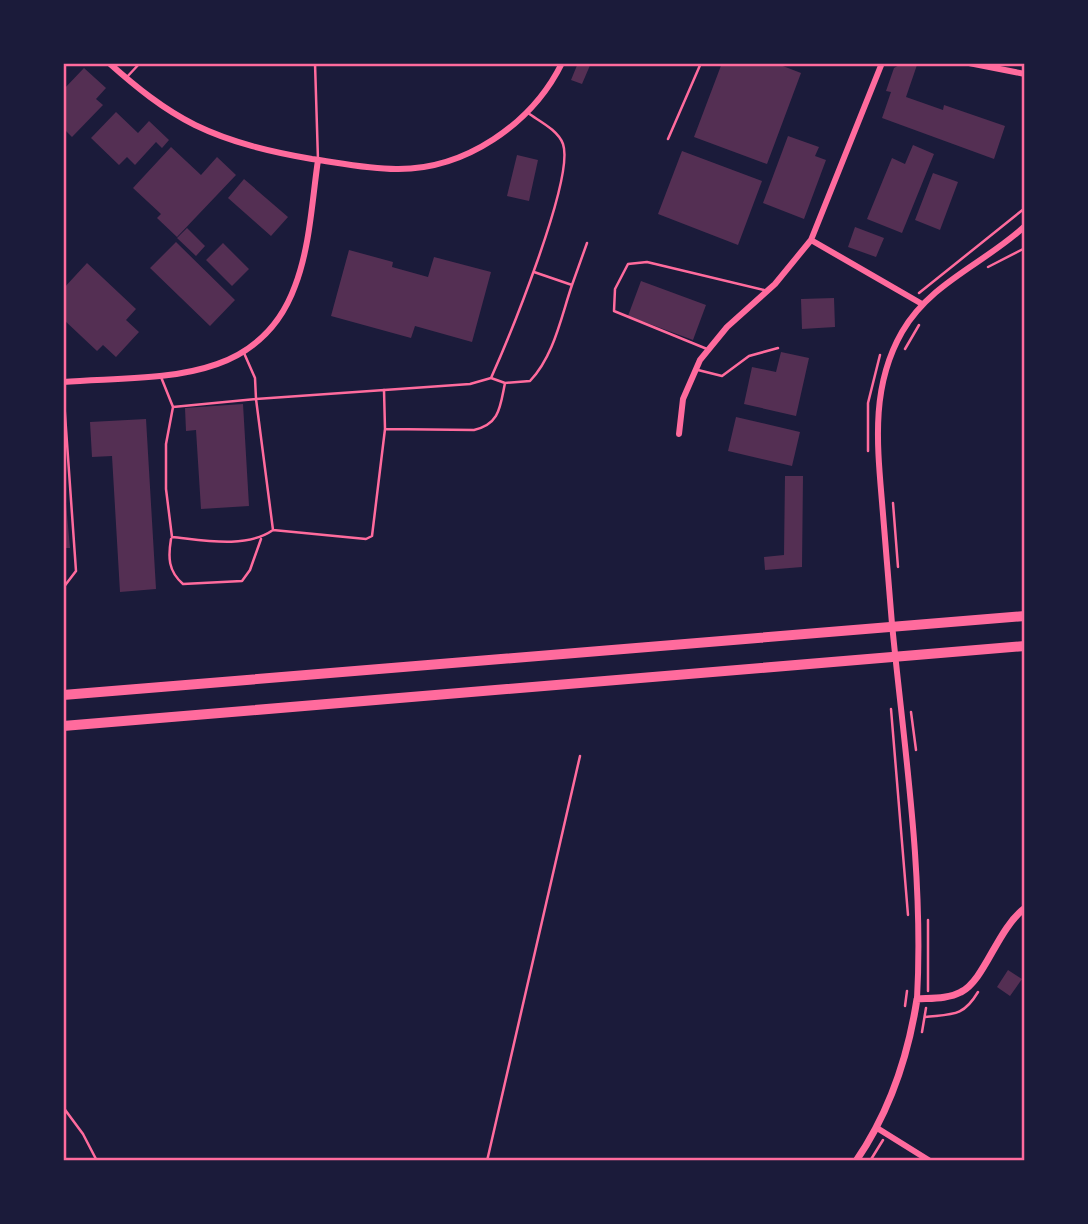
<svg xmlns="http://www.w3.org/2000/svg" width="1088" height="1224" font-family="'PT Sans',sans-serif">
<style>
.building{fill:#542f53}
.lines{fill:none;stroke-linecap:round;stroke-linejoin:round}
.path{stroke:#ff6b9d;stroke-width:2.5}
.service{stroke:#ff6b9d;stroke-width:2.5}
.minor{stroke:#ff6b9d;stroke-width:6}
.tertiary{stroke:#ff6b9d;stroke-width:7}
.motorway{stroke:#ff6b9d;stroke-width:10}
.neatline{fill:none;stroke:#ff6b9d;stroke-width:2.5}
</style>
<rect width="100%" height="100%" fill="#1b1b3a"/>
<path class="building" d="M 578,63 L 591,63 L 582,84 L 571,80 Z
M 722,63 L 775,63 L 801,73 L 767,164 L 694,137 Z
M 903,63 L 917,65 L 906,97 L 943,110 L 944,105 L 1005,126 L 994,159 L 882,118 L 891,92 L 886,91 L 894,68 Z
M 84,68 L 106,88 L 96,99 L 103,105 L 72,137 L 63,128 L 63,90 Z
M 116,112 L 138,133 L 149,121 L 169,140 L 162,148 L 156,142 L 135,165 L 127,157 L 119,165 L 91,138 Z
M 788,136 L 819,147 L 815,156 L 826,160 L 804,219 L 763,203 Z
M 913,145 L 934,154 L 902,233 L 867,219 L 892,158 L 905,164 Z
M 171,147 L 201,175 L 217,157 L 236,175 L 177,237 L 157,218 L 161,214 L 133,188 Z
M 682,151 L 762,181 L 738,245 L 658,214 Z
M 517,155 L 538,160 L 529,201 L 507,196 Z
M 933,173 L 958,182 L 940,230 L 915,220 Z
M 244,179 L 288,217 L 271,236 L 228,198 Z
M 855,227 L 884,238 L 876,257 L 848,247 Z
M 187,228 L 205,246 L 196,256 L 177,238 Z
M 176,242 L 235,300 L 210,326 L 150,268 Z
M 223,243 L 249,269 L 232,286 L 206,260 Z
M 349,250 L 393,262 L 392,267 L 428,277 L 434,257 L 491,272 L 472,342 L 415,326 L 411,338 L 331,316 Z
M 87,263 L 136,309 L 126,320 L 139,332 L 116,357 L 103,345 L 97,351 L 63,319 L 63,289 Z
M 641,281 L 706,305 L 693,340 L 628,316 Z
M 834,298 L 835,327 L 802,329 L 801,299 Z
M 781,352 L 809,358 L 796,416 L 744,404 L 752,367 L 776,372 Z
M 243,404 L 249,506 L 201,509 L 196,430 L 186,431 L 185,408 Z
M 736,417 L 800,432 L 792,466 L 728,451 Z
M 146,419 L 156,589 L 120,592 L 112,456 L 92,457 L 90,422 Z
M 63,470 L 70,548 L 63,548 Z
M 785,476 L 803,476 L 802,567 L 765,570 L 764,557 L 784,555 Z
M 1008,970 L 1022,979 L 1010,996 L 997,987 Z"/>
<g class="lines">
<path class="path" d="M 988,267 L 1025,248
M 919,293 L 1025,208
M 905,349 L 919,325
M 868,451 L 868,403 L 880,355
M 893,503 L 898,567
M 891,709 L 908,915
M 911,712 L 916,750
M 928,991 L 928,920
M 905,1006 L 907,991
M 925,1017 C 953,1014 963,1017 978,992
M 922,1032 L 926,1008
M 63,1107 L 83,1134 L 97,1161
M 487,1161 L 580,756
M 870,1161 L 883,1140"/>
<path class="service" d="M 315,63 L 318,160
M 126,78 L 140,63
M 668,139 L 701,63
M 572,285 L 587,243
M 707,349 L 614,311 L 615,289 L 628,264 L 647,262 L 764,290
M 244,353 L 255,378 L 256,399 L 470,384 L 491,378 C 508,340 575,178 563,144 C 558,130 539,121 528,113
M 698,370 L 722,376 L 749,356 L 778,348
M 161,377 L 173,407 L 166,444 L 166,489 L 172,537 C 202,540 246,549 273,530 L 256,399 L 173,407
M 491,378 L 505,383 L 530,381 C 554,356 561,317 572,285 L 534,272
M 63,386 L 76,571 L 63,588
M 384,390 L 385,429 L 474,430 C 500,424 500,407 505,383
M 273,530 L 366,539 L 372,536 L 385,429
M 171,539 C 168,557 168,571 183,584 L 242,581 L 250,570 L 261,539"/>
<path class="minor" d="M 109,63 C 136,87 163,109 195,125 C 232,143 272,152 312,159 C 340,163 368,169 396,169 C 465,170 532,124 562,63
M 969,63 L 1025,74
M 811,240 L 922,304
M 63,382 C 152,375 258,388 295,286 C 310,247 312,201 318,160
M 679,434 L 683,399 L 700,360 L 727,327 L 775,284 L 811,240 L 882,63
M 917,999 C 924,874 904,747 892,624 C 889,583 885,543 882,502 C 877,443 871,386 902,332 C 931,282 984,264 1025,226
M 877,1128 L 930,1161"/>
<path class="tertiary" d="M 856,1161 C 889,1113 908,1057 917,999 C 931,998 948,999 961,992 C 985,980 997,929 1025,908"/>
<path class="motorway" d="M 63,695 L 1025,616
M 63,726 L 1025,646"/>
</g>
<rect width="1088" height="1224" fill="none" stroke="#1b1b3a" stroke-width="130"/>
<rect x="65" y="65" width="958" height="1094" class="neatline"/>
</svg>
